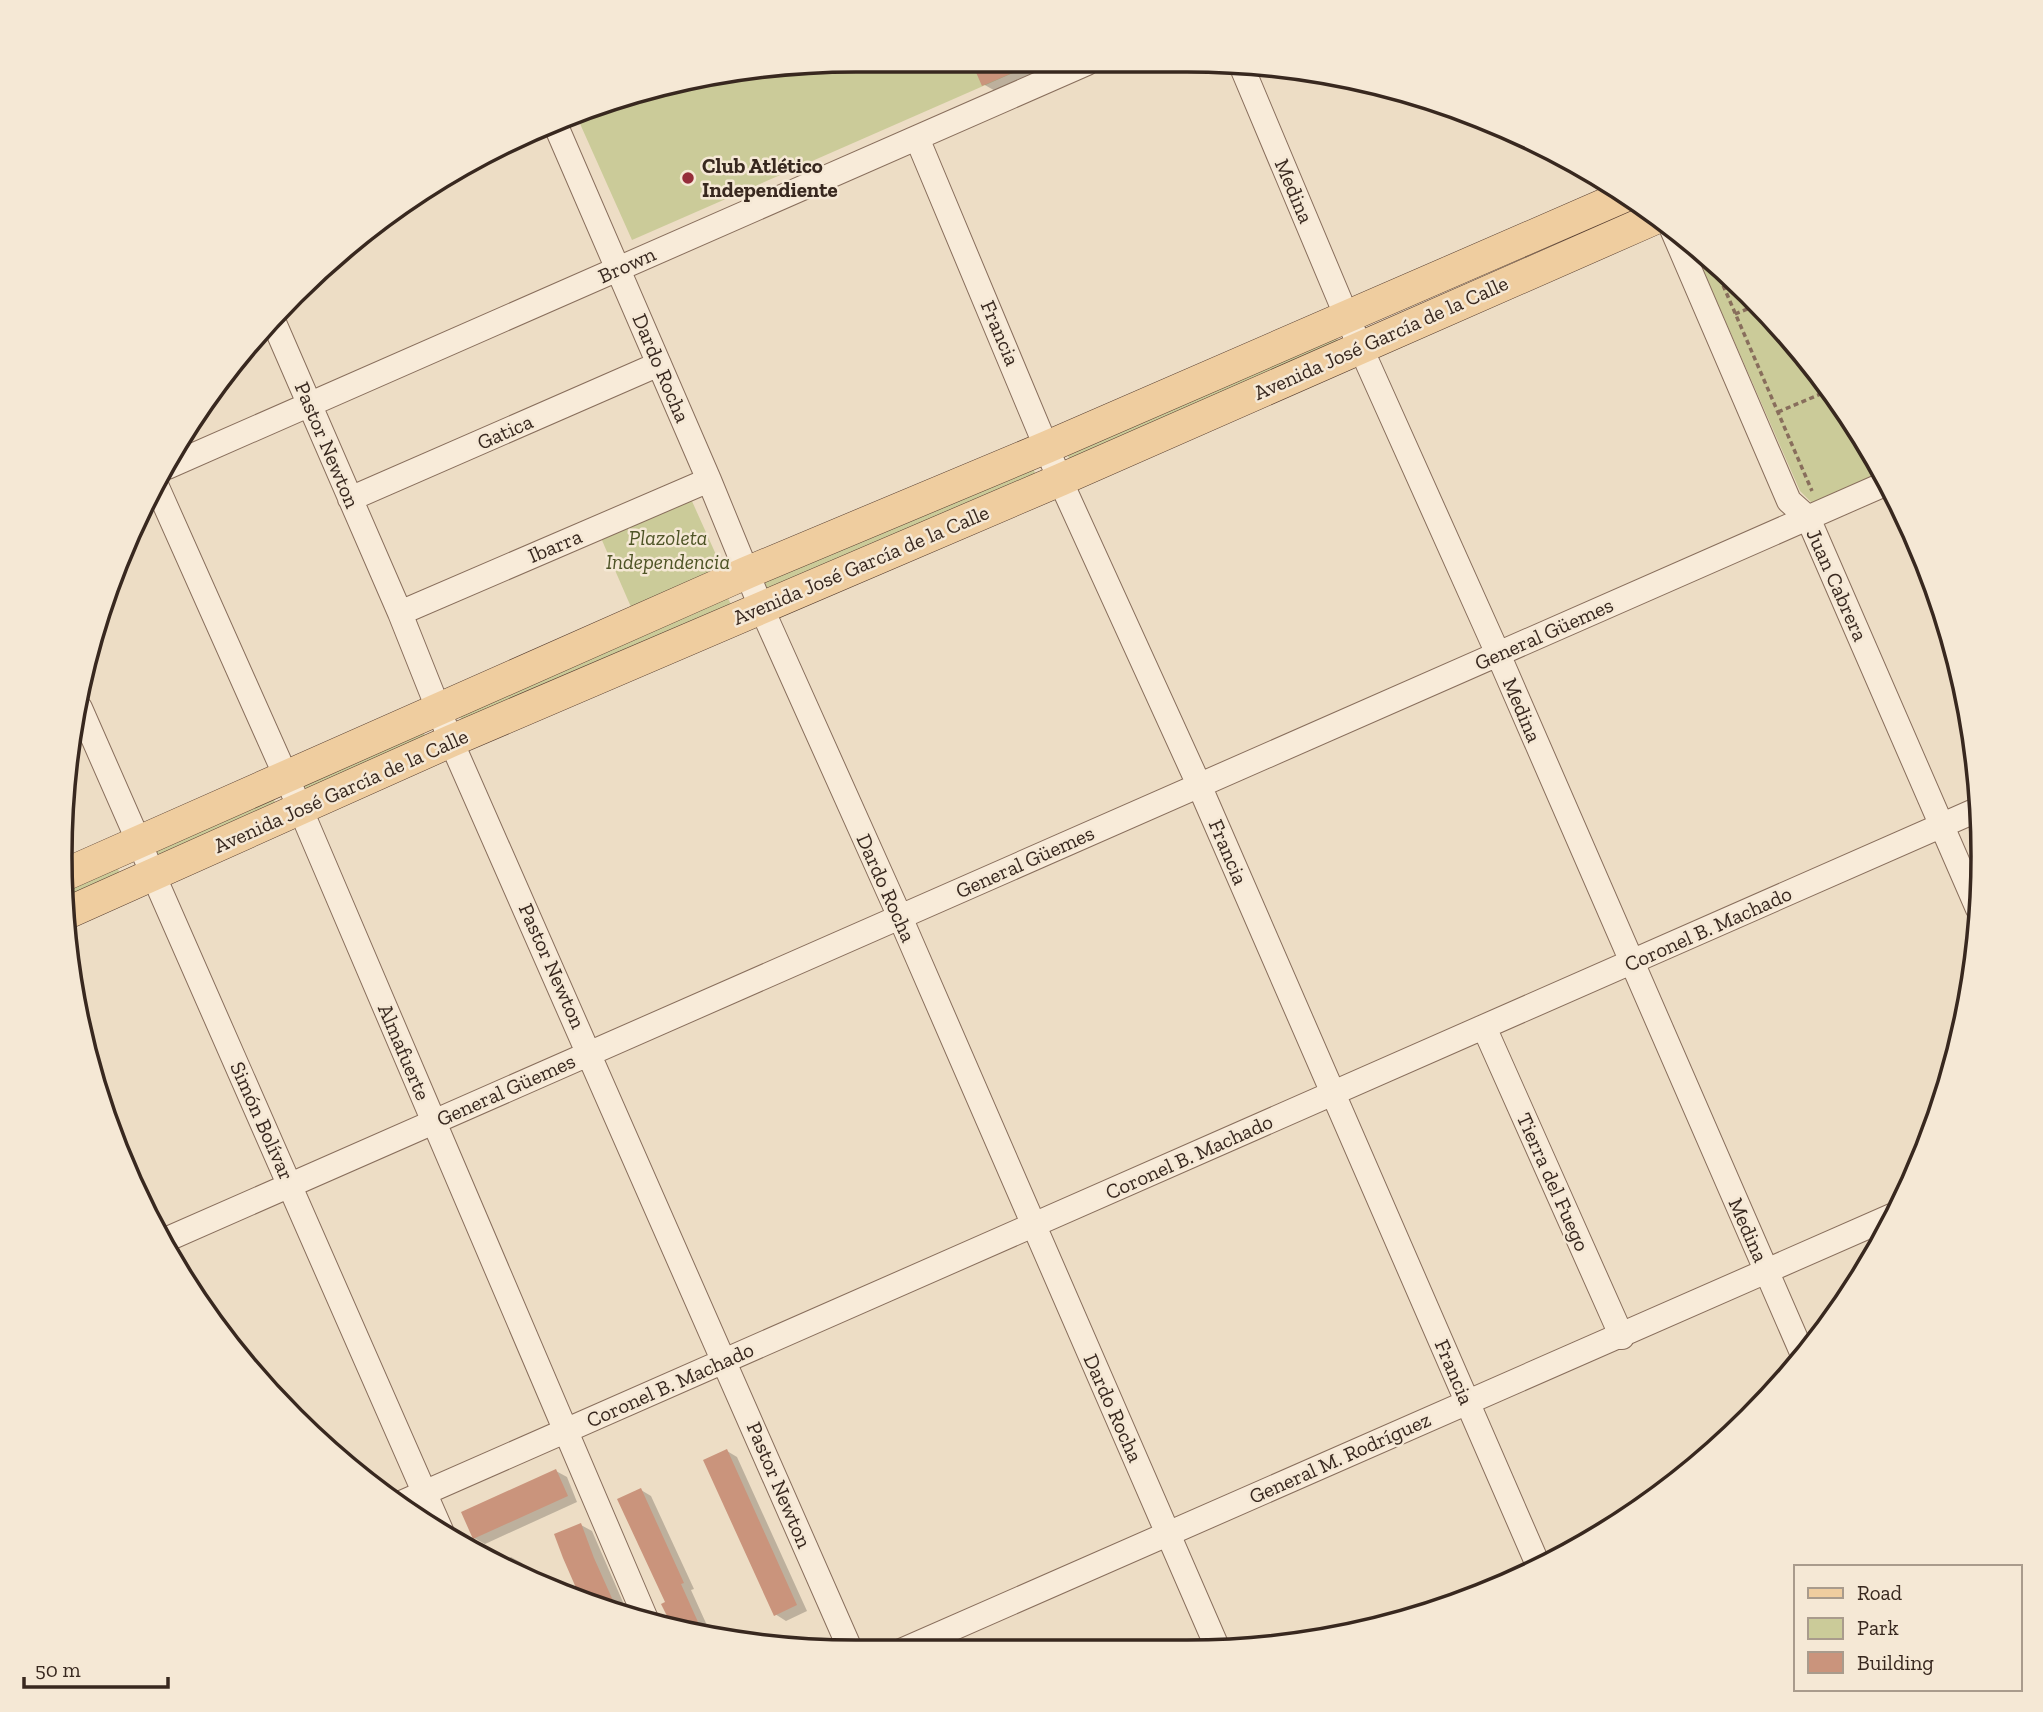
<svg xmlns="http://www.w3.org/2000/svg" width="2043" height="1712" font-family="'Zilla Slab',serif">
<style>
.green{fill:#cbcb99}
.shadow{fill:#0003}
.building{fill:#ca947c}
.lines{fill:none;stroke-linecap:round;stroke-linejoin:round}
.minor-casing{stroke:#886e5c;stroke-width:26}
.major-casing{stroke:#563d30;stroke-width:33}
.path{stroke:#886e5c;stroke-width:3.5;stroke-dasharray:5 3.5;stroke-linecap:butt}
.minor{stroke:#f8ebd9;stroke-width:24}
.major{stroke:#efcd9f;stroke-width:32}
.poi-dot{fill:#952d3a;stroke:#f5e8d5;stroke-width:2.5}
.labels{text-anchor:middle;stroke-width:5;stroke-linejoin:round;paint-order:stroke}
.poi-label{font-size:21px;font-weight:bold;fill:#38281f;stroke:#f5e8d5;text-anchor:start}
.street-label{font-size:21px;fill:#38281f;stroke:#f5e8d5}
.park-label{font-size:21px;font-style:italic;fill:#4e5426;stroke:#f5e8d5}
.rim{fill:none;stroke:#38281f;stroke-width:3.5}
</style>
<rect width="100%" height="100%" fill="#edddc5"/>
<path class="green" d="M 856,60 L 1038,62 L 632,240 L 577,117 L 650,87 Z
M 1692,245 L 1750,293 L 1849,414 L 1882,475 L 1812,503 L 1800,491 Z
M 1333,330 L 1341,347 L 1073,466 L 1065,450 Z
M 1031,463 L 1038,480 L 768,595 L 761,579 Z
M 691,499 L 722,568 L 631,607 L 601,538 Z
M 726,594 L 734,611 L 464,726 L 457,710 Z
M 421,727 L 429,744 L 309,796 L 302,780 Z
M 271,793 L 278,809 L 159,862 L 152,846 Z
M 115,862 L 122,878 L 65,904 L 64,884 Z"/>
<path class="shadow" d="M 973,61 L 1089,63 L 1006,97 L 983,84 Z
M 727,1451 L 737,1457 L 807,1611 L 786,1621 L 775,1614 Z
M 556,1471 L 567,1477 L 577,1502 L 485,1544 L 474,1538 Z
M 641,1490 L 651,1496 L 694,1589 L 691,1590 L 710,1632 L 673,1625 L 663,1605 L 667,1603 Z
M 581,1525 L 592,1531 L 629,1616 L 586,1604 L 557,1535 Z
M 511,1557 L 522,1563 L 528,1578 L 496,1563 Z"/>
<path class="building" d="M 971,61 L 1038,62 L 982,86 Z
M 727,1449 L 797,1605 L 774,1616 L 703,1460 Z
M 556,1469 L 568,1496 L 473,1539 L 461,1512 Z
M 641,1488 L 684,1583 L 681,1584 L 702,1631 L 671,1624 L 661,1604 L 665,1602 L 617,1499 Z
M 581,1523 L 594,1558 L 619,1614 L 600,1610 L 589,1605 L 584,1595 L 580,1597 L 563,1558 L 554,1534 Z"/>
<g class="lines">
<g class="minor-casing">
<path id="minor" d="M 1241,65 L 1346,315 L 1498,654 L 1803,1355
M 556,126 L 709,480 L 761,607 L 900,917 L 1218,1649
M 917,138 L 1060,480 L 1199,785 L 1539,1567
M 1672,229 L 1789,501 L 1808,518 L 1978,909
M 272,318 L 400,613 L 451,741 L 851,1651
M 167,467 L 1087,63
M 157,487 L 300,808 L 646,1619
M 350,499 L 659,364
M 400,613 L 709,480
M 80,708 L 443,1535
M 1484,1027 L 1622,1337
M 163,1241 L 1887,483
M 399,1504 L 1979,809
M 901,1651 L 1894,1215"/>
</g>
<g class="major-casing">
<path id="major" d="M 64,875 L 746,573 L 1047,447 L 1629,194
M 65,914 L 451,741 L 1060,480 L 1658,217"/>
</g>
<path class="path" d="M 1713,262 L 1812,491
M 1735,314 L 1760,304
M 1778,412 L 1830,390"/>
<use href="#minor" class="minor"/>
<use href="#major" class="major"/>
</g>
<circle class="poi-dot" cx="688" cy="178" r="7"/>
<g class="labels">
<g class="poi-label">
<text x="702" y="173">Club Atlético<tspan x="702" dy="24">Independiente</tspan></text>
</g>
<g class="street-label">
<text transform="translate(1294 191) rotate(67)" y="7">Medina</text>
<text transform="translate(627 265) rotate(-24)" y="7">Brown</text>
<text transform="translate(1000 333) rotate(67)" y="7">Francia</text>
<text transform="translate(1381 338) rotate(-24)" y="7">Avenida José García de la Calle</text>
<text transform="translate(661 368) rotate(67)" y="7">Dardo Rocha</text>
<text transform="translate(505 432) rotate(-24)" y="7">Gatica</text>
<text transform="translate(327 445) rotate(67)" y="7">Pastor Newton</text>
<text transform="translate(555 546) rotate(-23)" y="7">Ibarra</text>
<text transform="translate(861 565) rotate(-23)" y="7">Avenida José García de la Calle</text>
<text transform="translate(1837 585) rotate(66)" y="7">Juan Cabrera</text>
<text transform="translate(1544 634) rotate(-24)" y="7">General Güemes</text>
<text transform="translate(1522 710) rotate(67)" y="7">Medina</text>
<text transform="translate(341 791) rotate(-24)" y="7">Avenida José García de la Calle</text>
<text transform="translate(1228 852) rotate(67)" y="7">Francia</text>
<text transform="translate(1025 862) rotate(-24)" y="7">General Güemes</text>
<text transform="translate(886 888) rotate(66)" y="7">Dardo Rocha</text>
<text transform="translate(1708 929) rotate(-24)" y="7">Coronel B. Machado</text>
<text transform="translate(552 966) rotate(66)" y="7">Pastor Newton</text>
<text transform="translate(404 1052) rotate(67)" y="7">Almafuerte</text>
<text transform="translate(506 1090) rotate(-24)" y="7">General Güemes</text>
<text transform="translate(262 1121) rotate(66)" y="7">Simón Bolívar</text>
<text transform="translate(1189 1157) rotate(-24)" y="7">Coronel B. Machado</text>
<text transform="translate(1553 1182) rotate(66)" y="7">Tierra del Fuego</text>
<text transform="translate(1748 1230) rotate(66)" y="7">Medina</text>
<text transform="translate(1454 1372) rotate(67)" y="7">Francia</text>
<text transform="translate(670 1385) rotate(-24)" y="7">Coronel B. Machado</text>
<text transform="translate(1113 1408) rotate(66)" y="7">Dardo Rocha</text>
<text transform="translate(1340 1458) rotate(-24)" y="7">General M. Rodríguez</text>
<text transform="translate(779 1485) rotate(67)" y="7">Pastor Newton</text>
</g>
<g class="park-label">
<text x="668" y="545">Plazoleta<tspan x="668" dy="24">Independencia</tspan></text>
</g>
</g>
<path d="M0 0H2043V1712H0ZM856 72H1187A784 784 0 0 1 1971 856V856A784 784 0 0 1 1187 1640H856A784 784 0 0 1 72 856V856A784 784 0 0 1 856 72Z" fill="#f5e8d5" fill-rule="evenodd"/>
<path class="rim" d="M856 72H1187A784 784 0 0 1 1971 856V856A784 784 0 0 1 1187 1640H856A784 784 0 0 1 72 856V856A784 784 0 0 1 856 72Z"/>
<rect x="1794" y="1565" width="228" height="126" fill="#f5e8d5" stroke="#a99b8c" stroke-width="2"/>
<rect x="1808" y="1588" width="35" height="10" fill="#efcd9f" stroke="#a99b8c" stroke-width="2"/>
<text x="1857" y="1600" font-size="21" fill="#38281f">Road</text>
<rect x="1808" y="1618" width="35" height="21" fill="#cbcb99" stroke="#a99b8c" stroke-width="2"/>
<text x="1857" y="1635" font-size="21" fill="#38281f">Park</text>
<rect x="1808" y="1652" width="35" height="21" fill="#ca947c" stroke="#a99b8c" stroke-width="2"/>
<text x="1857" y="1670" font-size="21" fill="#38281f">Building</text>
<path d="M24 1677v10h144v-10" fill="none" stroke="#38281f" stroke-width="3.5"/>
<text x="35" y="1677" font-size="21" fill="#38281f" stroke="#f5e8d5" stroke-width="5" paint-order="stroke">50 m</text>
</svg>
